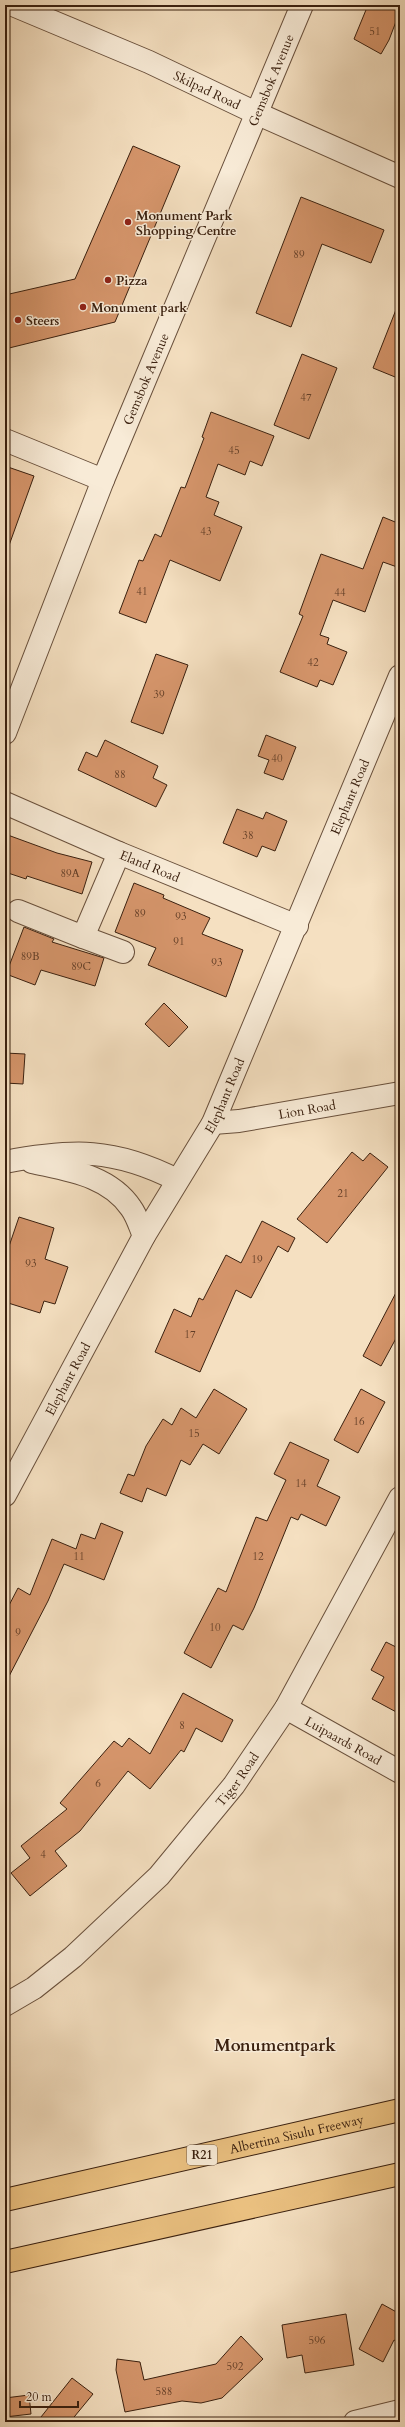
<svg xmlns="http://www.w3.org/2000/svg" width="405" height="2427" font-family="Cardo,serif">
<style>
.building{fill:#d5956b;stroke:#3a200f}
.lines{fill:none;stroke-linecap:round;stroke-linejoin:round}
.minor-casing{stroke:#69503c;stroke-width:24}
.highway-casing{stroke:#3a200f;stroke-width:24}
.minor{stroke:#f8ebd7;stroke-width:22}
.highway{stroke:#eac080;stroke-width:22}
.poi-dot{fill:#8f2418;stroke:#f8ebd7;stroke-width:1.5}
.labels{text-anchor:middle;stroke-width:3;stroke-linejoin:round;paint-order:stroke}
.number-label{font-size:11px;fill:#613d26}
.shield{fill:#f8ebd7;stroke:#735d4b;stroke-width:1}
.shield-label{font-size:12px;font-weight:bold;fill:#3a200f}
.street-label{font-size:13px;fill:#3a200f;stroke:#f8ebd7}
.poi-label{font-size:13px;font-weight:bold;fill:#3a200f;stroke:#f8ebd7;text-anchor:start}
.district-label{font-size:17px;font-weight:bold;fill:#3a200f;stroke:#f8ebd7}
</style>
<rect width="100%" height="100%" fill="#f5e0c1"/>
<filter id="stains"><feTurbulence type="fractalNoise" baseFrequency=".005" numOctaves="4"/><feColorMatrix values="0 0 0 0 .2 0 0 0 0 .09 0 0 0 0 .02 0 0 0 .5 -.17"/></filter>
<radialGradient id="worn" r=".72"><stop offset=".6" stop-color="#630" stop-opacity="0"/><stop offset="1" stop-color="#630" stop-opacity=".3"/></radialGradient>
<path class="building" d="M 368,5 L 400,5 L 400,11 L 389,40 L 381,54 L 354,39 Z
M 133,146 L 180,166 L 115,322 L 5,349 L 5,295 L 75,279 Z
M 301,197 L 384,230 L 371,263 L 322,244 L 291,327 L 256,313 Z
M 399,302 L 400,302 L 400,379 L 373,368 Z
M 302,354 L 337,368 L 309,439 L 274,425 Z
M 211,412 L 274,436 L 262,466 L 250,461 L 245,475 L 218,464 L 206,497 L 219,502 L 214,515 L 242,527 L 220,581 L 170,560 L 146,623 L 119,613 L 139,560 L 143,561 L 155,534 L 161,537 L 181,487 L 185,488 L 204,438 L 202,437 Z
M 5,466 L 34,476 L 7,551 L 5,551 Z
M 383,517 L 400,524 L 400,568 L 383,562 L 365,612 L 333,600 L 320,635 L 329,638 L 327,644 L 347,652 L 333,685 L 320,680 L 317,687 L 280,672 L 303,616 L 299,614 L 321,554 L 363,569 Z
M 156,654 L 188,665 L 163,734 L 131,722 Z
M 266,735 L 296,747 L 283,780 L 264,773 L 269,760 L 258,756 Z
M 105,740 L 158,766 L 153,778 L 167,785 L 156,807 L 78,770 L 86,752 L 97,757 Z
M 237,809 L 263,819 L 266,812 L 287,821 L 275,851 L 262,846 L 257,857 L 223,843 Z
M 5,834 L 57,853 L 92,862 L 82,894 L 27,876 L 26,879 L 5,872 Z
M 134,883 L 164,895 L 163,898 L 210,918 L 202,934 L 243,950 L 226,997 L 148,965 L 156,948 L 115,932 Z
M 24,927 L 54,939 L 52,942 L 104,958 L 95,986 L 41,970 L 35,985 L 6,974 Z
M 164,1003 L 188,1027 L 169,1047 L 145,1024 Z
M 5,1053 L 25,1054 L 23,1084 L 5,1083 Z
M 352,1152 L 363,1161 L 370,1153 L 388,1167 L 327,1243 L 297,1219 Z
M 19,1217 L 54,1228 L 45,1259 L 68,1267 L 55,1304 L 44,1301 L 40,1313 L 5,1302 L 5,1258 Z
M 262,1221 L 295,1238 L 288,1252 L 278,1246 L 251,1298 L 236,1290 L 200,1372 L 155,1352 L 174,1309 L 191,1317 L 199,1298 L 203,1300 L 226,1255 L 241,1263 Z
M 400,1285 L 400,1331 L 381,1366 L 363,1356 Z
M 214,1389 L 247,1409 L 219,1454 L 203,1444 L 190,1465 L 181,1460 L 166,1496 L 147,1488 L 142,1502 L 120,1493 L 128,1474 L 134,1476 L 146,1446 L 163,1419 L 172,1425 L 181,1408 L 196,1418 Z
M 361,1389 L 385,1402 L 358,1453 L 334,1440 Z
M 290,1442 L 329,1460 L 317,1486 L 340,1497 L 326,1526 L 301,1514 L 298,1520 L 291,1517 L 254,1608 L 243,1630 L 233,1625 L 211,1668 L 184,1653 L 218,1588 L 226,1592 L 256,1517 L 267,1521 L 286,1480 L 274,1474 Z
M 101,1523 L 123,1532 L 104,1580 L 64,1564 L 48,1601 L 5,1684 L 5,1613 L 18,1588 L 30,1595 L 52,1539 L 76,1549 L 81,1534 L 95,1539 Z
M 386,1642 L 398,1648 L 400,1645 L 400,1714 L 372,1699 L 384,1677 L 371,1670 Z
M 183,1693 L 233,1720 L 222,1742 L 196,1728 L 184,1752 L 181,1750 L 150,1789 L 128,1771 L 80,1831 L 55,1851 L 67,1866 L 30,1896 L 11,1873 L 30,1858 L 21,1846 L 67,1809 L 60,1803 L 114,1741 L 122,1747 L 129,1738 L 150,1754 Z
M 382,2304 L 400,2314 L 400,2343 L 394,2340 L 383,2362 L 359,2349 Z
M 346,2314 L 354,2365 L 305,2373 L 302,2355 L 287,2358 L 282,2325 Z
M 241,2336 L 263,2359 L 222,2398 L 201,2403 L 182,2401 L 125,2412 L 116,2370 L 117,2359 L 140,2362 L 144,2380 L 216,2364 Z
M 72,2378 L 93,2394 L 70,2422 L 37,2422 Z
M 29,2395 L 31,2414 L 5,2417 L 5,2398 Z"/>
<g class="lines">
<g class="minor-casing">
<g id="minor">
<path id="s1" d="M 13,5 L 149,62 L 256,113 L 400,177"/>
<path d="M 5,440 L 103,480"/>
<path id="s2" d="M 5,733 L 103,480 L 302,5"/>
<path id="s3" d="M 5,803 L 119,853 L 297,926"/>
<path d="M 18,911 L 83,937 L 119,853"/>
<path d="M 83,937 L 123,952"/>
<path id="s4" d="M 213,1123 L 239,1121 L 400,1093"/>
<path d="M 5,1162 C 73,1149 114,1148 177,1180"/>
<path d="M 32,1162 C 67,1170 109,1175 131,1208 C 137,1216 140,1227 144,1236"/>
<path id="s5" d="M 5,1495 L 144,1236 L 213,1123 L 400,676"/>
<path id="s6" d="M 286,1708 L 400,1772"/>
<path id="s7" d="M 5,2005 L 34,1988 L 73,1957 L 159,1876 L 234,1785 L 286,1708 L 400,1498"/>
<path d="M 355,2422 L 400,2411"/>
</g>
</g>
<g class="highway-casing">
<g id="highway">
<path id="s8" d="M 5,2200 L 400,2110"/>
<path d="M 5,2262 L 400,2174"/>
</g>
</g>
<use href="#minor" class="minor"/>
<use href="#highway" class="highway"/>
</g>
<g class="poi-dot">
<circle cx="128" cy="222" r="4"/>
<circle cx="108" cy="280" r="4"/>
<circle cx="83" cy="307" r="4"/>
<circle cx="18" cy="320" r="4"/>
</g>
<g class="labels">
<g class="number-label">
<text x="375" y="35">51</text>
<text x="299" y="258">89</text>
<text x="306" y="401">47</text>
<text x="234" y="454">45</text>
<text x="206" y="535">43</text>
<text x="142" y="595">41</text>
<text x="340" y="596">44</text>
<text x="313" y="666">42</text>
<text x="159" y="698">39</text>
<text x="277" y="762">40</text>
<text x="120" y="778">88</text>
<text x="248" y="839">38</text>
<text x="70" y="877">89A</text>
<text x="140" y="917">89</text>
<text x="181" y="920">93</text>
<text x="179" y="945">91</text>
<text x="30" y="960">89B</text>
<text x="217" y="966">93</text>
<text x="81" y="970">89C</text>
<text x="343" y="1197">21</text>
<text x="257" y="1263">19</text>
<text x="31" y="1267">93</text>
<text x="190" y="1338">17</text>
<text x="359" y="1425">16</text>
<text x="194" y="1437">15</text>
<text x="301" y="1487">14</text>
<text x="79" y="1560">11</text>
<text x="258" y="1560">12</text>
<text x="215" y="1631">10</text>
<text x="18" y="1636">9</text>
<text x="182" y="1729">8</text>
<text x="98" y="1787">6</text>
<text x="43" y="1858">4</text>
<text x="317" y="2344">596</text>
<text x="235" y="2370">592</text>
<text x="164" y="2395">588</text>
</g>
<rect class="shield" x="187" y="2145" width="30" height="20" rx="3"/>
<g class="shield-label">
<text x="202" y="2159">R21</text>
</g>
<g class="street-label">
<text dy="5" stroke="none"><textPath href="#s2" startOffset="705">Gemsbok Avenue</textPath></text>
<text dy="5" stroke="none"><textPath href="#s1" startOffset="212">Skilpad Road</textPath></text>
<text dy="5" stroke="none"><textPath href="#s2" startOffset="381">Gemsbok Avenue</textPath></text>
<text dy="5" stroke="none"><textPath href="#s5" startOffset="780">Elephant Road</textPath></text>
<text dy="5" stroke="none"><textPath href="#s3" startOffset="158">Eland Road</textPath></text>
<text dy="5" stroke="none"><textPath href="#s5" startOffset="456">Elephant Road</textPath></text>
<text dy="5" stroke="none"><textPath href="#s4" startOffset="95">Lion Road</textPath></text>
<text dy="5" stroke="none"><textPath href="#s5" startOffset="132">Elephant Road</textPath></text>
<text dy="5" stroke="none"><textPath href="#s6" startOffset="66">Luipaards Road</textPath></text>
<text dy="5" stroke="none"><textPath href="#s7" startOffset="326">Tiger Road</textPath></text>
<text dy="5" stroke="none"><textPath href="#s8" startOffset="299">Albertina Sisulu Freeway</textPath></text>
</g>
<g class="poi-label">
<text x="136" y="220">Monument Park<tspan x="136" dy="15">Shopping Centre</tspan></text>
<text x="116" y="285">Pizza</text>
<text x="91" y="312">Monument park</text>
<text x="26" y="325">Steers</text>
</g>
<g class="district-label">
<text x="275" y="2051">Monumentpark</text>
</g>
</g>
<rect width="405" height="2427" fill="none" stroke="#f5e0c1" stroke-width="20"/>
<rect x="6" y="6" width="393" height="2415" fill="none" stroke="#3a200f" stroke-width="2"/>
<rect x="10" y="10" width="385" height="2407" fill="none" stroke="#3a200f"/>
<path d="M20 2401v6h58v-6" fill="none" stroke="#3a200f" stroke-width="2"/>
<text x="26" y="2401" font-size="12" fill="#3a200f" stroke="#f8ebd7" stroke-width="3" paint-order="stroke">20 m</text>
<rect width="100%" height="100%" filter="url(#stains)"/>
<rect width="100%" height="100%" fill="url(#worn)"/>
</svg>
